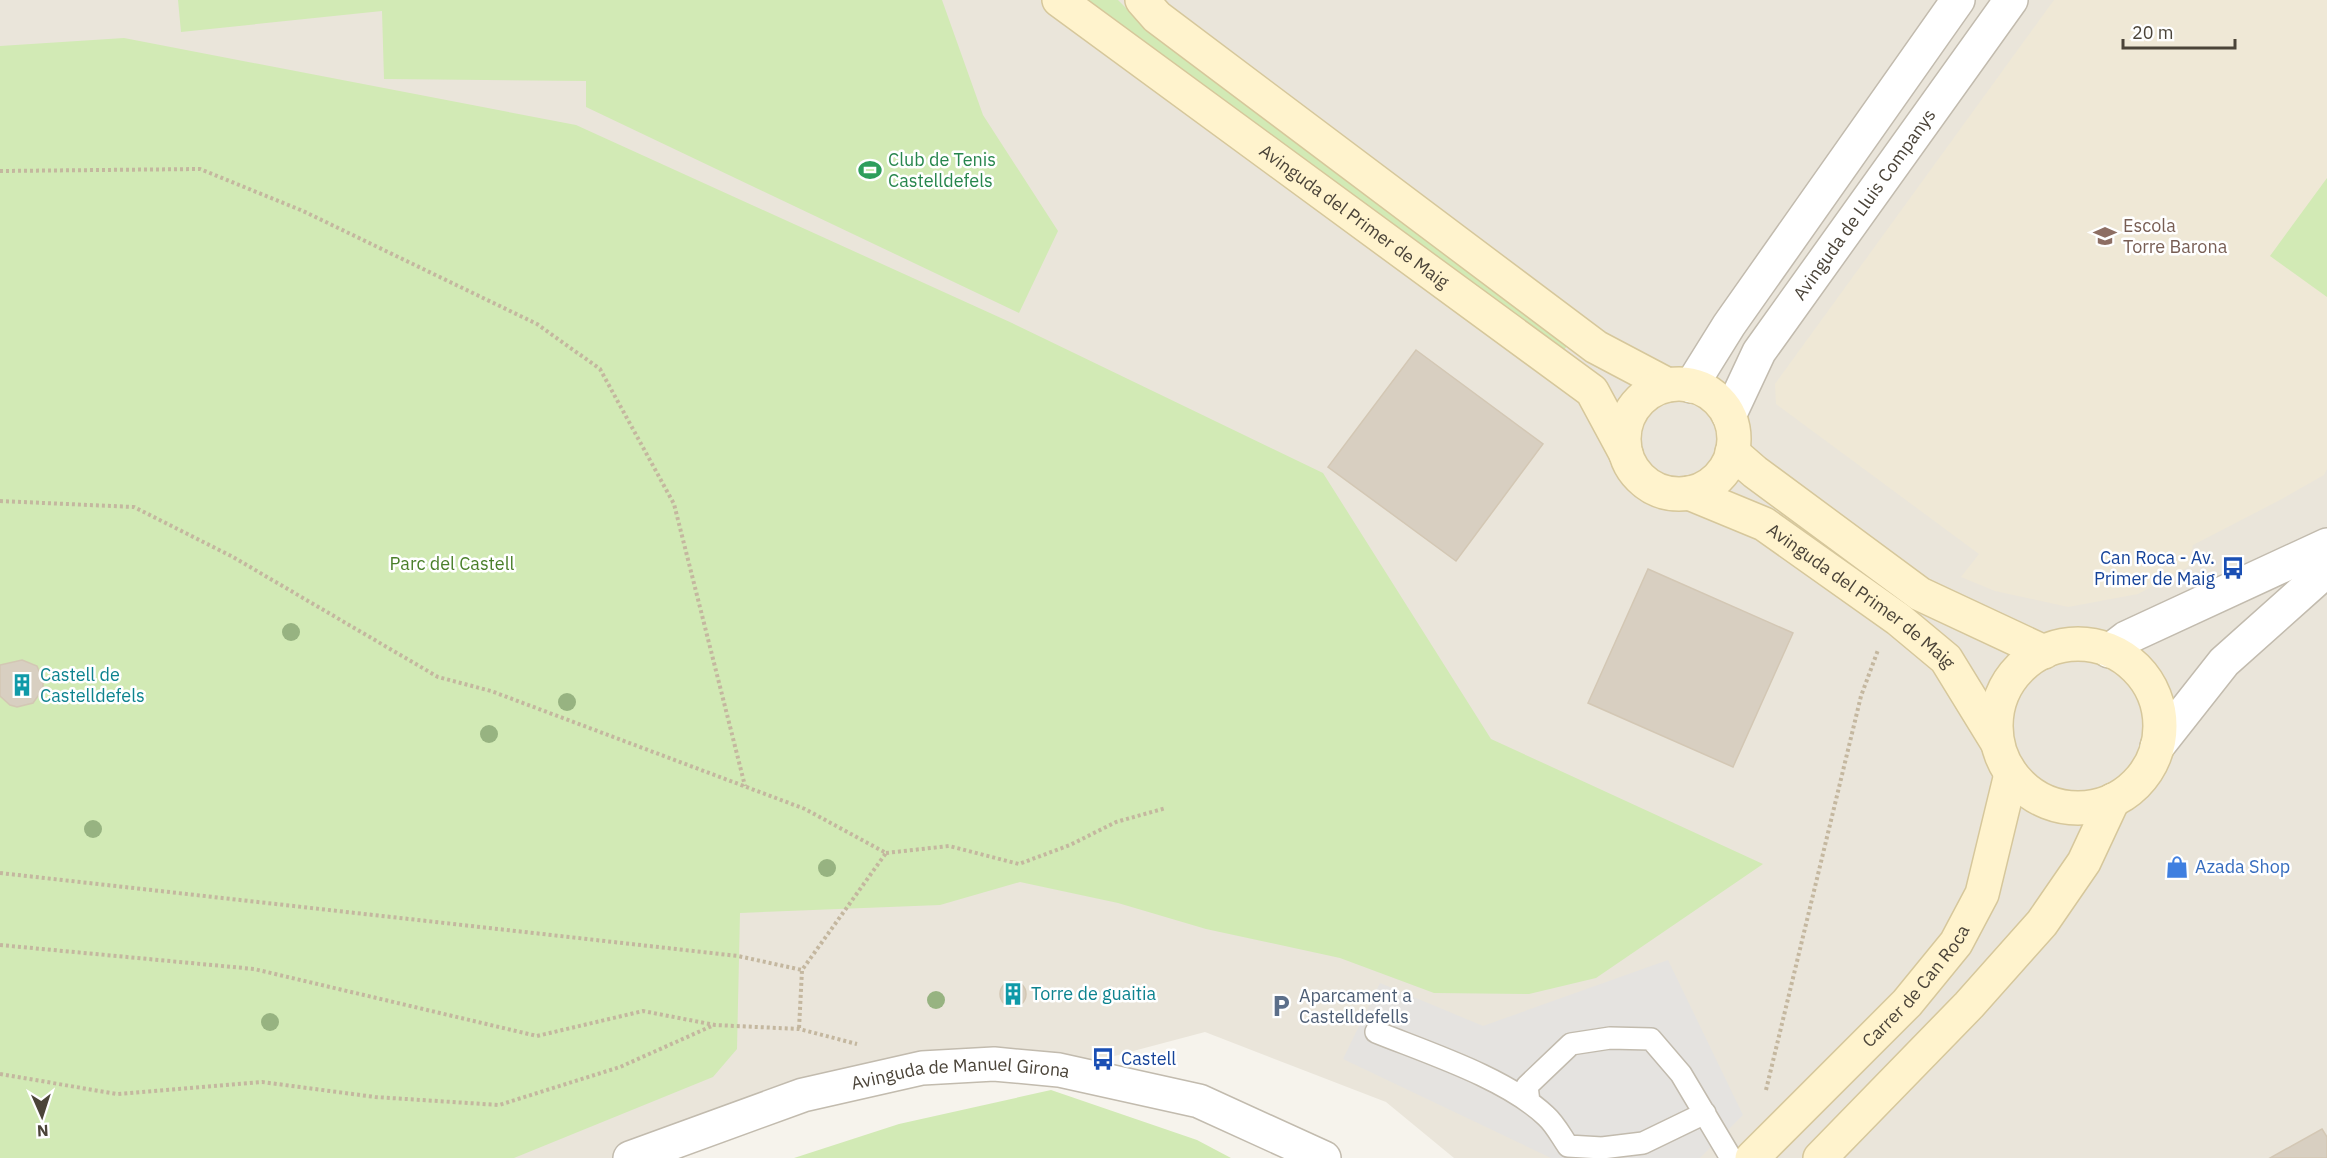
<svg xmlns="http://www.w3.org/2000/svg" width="2327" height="1158" font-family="'IBM Plex Sans',sans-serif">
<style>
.residential{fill:#eae5da}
.education{fill:#efe8d6}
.green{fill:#d2eab5}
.parking{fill:#e5e3e0}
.building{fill:#d8cfc1;stroke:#d3c7b4;stroke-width:1.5}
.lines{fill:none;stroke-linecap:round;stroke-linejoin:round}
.lane-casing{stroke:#c2bbae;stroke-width:24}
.street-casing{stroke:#c2bbae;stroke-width:36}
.secondary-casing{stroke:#d6c79b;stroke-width:36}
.path{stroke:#c4b79f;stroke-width:4;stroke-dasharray:3 3;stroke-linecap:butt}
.lane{stroke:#fff;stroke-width:21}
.street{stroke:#fff;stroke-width:33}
.secondary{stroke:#fff3cd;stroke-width:33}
.tree{fill:#97b381}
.labels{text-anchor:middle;stroke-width:5;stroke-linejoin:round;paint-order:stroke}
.leisure-label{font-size:18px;fill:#27864d;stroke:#fff;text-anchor:start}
.street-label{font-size:18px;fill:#4b4439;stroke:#fff}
.education-label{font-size:18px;fill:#785e54;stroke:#fff;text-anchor:start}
.transit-label{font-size:18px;fill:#164399;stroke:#fff;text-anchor:end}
.park-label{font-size:18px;fill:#4a7f2a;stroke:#fff}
.culture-label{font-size:18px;fill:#0d838f;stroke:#fff;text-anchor:start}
.shop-label{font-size:18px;fill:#366cbe;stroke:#fff;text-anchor:start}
.service-label{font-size:18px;fill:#4e5e75;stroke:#fff;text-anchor:start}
</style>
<rect width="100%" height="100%" fill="#f6f3ec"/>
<path class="residential" d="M 0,0 L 2327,0 L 2327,1158 L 1454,1158 L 1386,1102 L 1205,1032 L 1039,1076 L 877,1066 L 656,1158 L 0,1158 Z"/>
<path class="education" d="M 2054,0 L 2327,0 L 2327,469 L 2324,475 L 2280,500 L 2193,545 L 2188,567 L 2138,594 L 2068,607 L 1995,591 L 1961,577 L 1979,554 L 1776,404 L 1775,384 Z"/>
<path class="green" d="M 178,0 L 942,0 L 983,115 L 1058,231 L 1019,313 L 586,107 L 586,81 L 384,79 L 382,11 L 181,32 Z
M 1088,0 L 1118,0 L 1150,32 L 1567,346 L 1561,354 Z
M 124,38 L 576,125 L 1012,323 L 1323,473 L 1491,739 L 1763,864 L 1596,978 L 1529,994 L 1434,993 L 1340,958 L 1206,929 L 1118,903 L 1020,882 L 940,905 L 740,913 L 737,1049 L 713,1077 L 514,1158 L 0,1158 L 0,46 Z
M 2327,178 L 2327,297 L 2270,256 Z
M 1051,1090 L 1197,1140 L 1231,1158 L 794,1158 L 899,1124 Z"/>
<path class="parking" d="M 1668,960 L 1743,1115 L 1700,1158 L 1551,1158 L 1343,1059 L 1380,983 L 1483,1026 Z"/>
<path class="building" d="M 1416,350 L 1543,444 L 1456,561 L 1328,467 Z
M 1648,569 L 1793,633 L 1733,767 L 1588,703 Z
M 22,660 L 37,666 L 43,681 L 43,689 L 33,703 L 17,707 L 10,705 L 0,696 L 0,665 Z
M1000 994a13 13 0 1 1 26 0a13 13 0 1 1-26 0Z
M 2322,1129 L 2327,1137 L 2327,1158 L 2270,1158 Z"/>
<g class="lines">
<g class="lane-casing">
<path id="lane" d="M 1376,1032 C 1428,1053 1506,1078 1546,1116 C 1555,1124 1561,1136 1568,1146 L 1602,1148 L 1643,1143 L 1705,1113
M 1529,1102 L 1527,1086 L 1571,1044 L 1610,1038 L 1651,1039 L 1681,1074 L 1731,1158"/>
</g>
<g class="street-casing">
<g id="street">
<path d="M 1691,386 L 1729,325 L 1958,0"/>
<path id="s1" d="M 1729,416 L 1759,352 L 2011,0"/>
<path d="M 2109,651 L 2126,638 L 2327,545"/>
<path d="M 2157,747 L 2224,662 L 2327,570"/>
<path id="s2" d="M 630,1158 L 803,1095 L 922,1068 L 994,1064 L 1059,1070 L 1199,1101 L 1324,1158"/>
</g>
</g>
<g class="secondary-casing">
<g id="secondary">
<path id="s3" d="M 1059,0 L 1592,391 L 1626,454"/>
<path d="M 1142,0 L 1157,17 L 1596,347 L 1668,385"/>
<circle cx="1679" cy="439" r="55"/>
<path d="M 1732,452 L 1755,472 L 1920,594 L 2044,652"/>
<path id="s4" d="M 1689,493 L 1764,524 L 1898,619 L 1946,659 L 1997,742"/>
<circle cx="2078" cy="726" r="82"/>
<path id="s5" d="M 1752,1158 L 1907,1003 L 1956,943 L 1982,894 L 2011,774"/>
<path d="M 1820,1158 L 1969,1005 L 2042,923 L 2084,862 L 2113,800"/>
</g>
</g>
<path class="path" d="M 0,171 L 200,169 L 303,211 L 537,324 L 600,369 L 674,504 L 745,786
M 0,501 L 134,507 L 233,557 L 438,677 L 491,691 L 805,809 L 886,853 L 802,970 L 799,1029
M 886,853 L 949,846 L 1019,864 L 1070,845 L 1116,822 L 1166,808
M 0,873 L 738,956 L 802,970
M 0,945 L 254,969 L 537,1036 L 643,1011 L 715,1025 L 799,1029 L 857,1044
M 0,1074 L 117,1094 L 262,1082 L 375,1097 L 499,1105 L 620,1067 L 714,1025
M 1766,1090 L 1861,696 L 1878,650"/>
<use href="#lane" class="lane"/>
<use href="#street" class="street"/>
<use href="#secondary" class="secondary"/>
</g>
<g class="tree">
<circle cx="291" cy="632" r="9"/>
<circle cx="567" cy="702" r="9"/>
<circle cx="489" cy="734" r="9"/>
<circle cx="93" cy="829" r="9"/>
<circle cx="827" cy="868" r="9"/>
<circle cx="936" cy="1000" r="9"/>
<circle cx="270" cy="1022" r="9"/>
</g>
<defs>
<g id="stadium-bare" transform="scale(1.8)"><path d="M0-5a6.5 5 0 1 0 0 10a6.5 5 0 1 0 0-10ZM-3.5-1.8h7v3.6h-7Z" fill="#2e9e5b" stroke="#fff" stroke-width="2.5" paint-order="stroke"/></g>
<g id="school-bare" transform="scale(1.8)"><path d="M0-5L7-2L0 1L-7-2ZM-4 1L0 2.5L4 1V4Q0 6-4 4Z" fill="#8d6e63" stroke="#fff" stroke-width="2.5" paint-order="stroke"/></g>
<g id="bus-bare" transform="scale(1.8)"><path d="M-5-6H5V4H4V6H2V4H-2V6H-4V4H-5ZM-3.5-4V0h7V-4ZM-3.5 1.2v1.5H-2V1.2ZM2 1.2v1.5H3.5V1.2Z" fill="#1a4fb4" stroke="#fff" stroke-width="2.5" paint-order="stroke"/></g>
<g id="building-bare" transform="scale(1.8)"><path d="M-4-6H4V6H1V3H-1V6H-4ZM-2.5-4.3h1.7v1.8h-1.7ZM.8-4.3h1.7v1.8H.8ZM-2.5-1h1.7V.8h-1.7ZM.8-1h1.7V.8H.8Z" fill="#0f9aa8" stroke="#fff" stroke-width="2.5" paint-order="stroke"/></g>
<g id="shop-bare" transform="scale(1.8)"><path d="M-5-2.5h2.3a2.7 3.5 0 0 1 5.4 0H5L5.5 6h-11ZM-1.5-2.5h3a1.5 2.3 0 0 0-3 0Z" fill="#3f7fe0" stroke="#fff" stroke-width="2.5" paint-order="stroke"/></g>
<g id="parking-bare" transform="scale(1.8)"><path d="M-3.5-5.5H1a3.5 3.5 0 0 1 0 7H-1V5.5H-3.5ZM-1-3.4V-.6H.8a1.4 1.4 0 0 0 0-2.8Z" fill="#5c6f8a" stroke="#fff" stroke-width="2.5" paint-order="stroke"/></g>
</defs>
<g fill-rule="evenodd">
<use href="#stadium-bare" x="870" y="170"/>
<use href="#school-bare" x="2105" y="236"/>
<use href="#bus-bare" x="2233" y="568"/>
<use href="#building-bare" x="22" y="685"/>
<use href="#shop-bare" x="2177" y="867"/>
<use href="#building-bare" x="1013" y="994"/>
<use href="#parking-bare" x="1281" y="1006"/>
<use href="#bus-bare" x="1103" y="1059"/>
</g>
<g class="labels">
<g class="leisure-label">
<text x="888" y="166">Club de Tenis<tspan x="888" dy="21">Castelldefels</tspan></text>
</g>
<g class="street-label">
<text dy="6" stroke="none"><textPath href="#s1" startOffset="252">Avinguda de Lluis Companys</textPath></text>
<text dy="6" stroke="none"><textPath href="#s3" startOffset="366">Avinguda del Primer de Maig</textPath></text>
<text dy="6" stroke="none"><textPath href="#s4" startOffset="202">Avinguda del Primer de Maig</textPath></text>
<text dy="6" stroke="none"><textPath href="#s5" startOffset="238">Carrer de Can Roca</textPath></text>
<text dy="6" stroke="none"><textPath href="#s2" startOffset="344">Avinguda de Manuel Girona</textPath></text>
</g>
<g class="education-label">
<text x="2123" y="232">Escola<tspan x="2123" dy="21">Torre Barona</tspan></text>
</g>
<g class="transit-label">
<text x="2215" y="564">Can Roca - Av.<tspan x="2215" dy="21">Primer de Maig</tspan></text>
<text x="1121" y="1065" text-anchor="start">Castell</text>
</g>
<g class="park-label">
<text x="452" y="570">Parc del Castell</text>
</g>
<g class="culture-label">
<text x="40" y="681">Castell de<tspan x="40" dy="21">Castelldefels</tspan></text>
<text x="1031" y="1000">Torre de guaitia</text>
</g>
<g class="shop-label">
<text x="2195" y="873">Azada Shop</text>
</g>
<g class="service-label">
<text x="1299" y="1002">Aparcament a<tspan x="1299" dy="21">Castelldefells</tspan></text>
</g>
</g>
<g transform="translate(42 1116) rotate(177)" stroke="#ffffff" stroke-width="4.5" paint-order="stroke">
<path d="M0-4.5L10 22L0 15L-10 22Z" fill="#4b4439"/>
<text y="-9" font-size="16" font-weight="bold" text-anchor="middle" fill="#4b4439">N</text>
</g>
<path d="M2123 39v9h112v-9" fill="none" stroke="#4b4439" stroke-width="3"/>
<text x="2132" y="39" font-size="18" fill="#4b4439" stroke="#ffffff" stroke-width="4.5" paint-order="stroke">20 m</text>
</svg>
